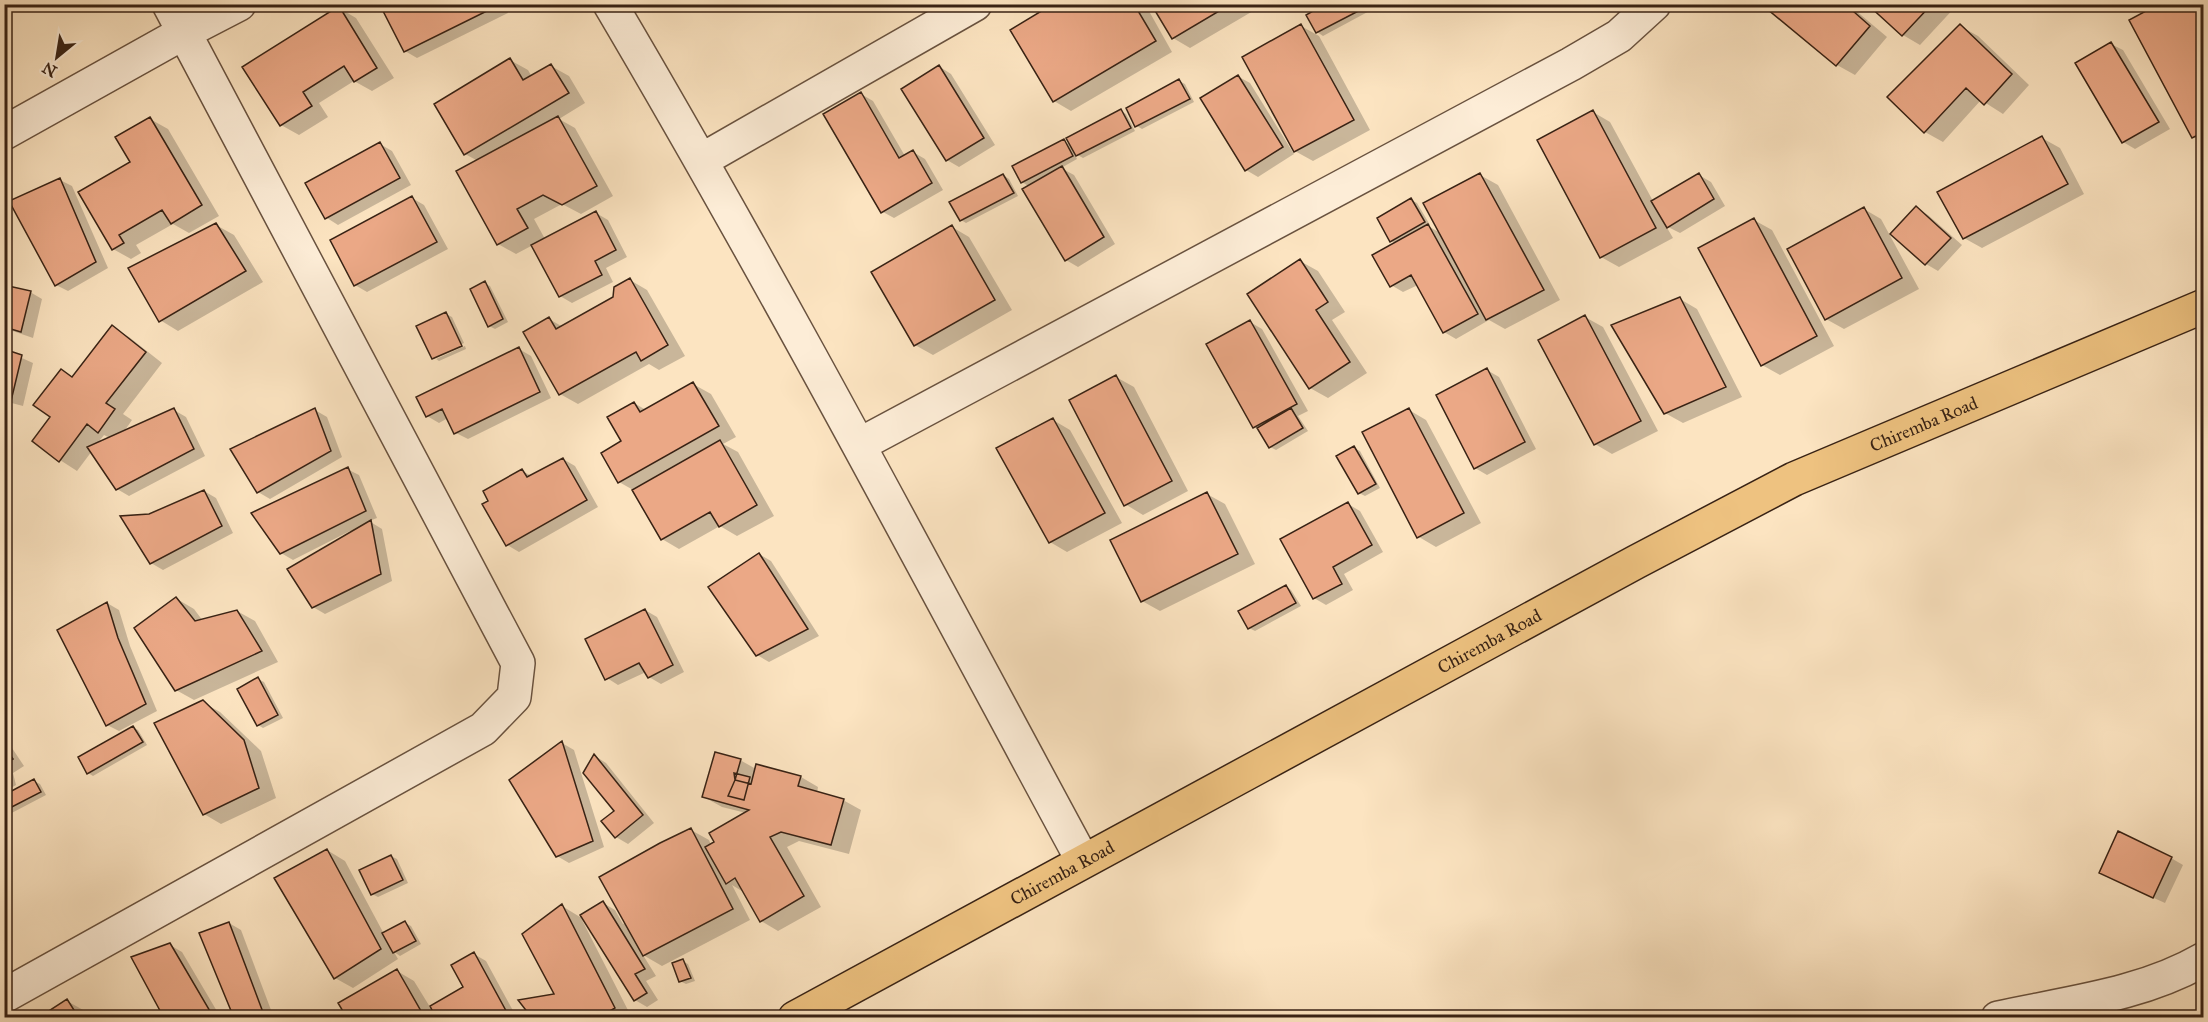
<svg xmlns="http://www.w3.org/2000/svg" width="2208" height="1022" font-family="'IM FELL Great Primer',serif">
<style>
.shadow{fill:#0003;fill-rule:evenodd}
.building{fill:#eba886;stroke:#382214;stroke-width:1.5}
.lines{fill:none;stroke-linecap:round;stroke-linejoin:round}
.minor-casing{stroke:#69523f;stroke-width:36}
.major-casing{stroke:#382214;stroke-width:36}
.minor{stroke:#fdedd7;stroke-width:33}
.major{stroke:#eec280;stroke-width:33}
.labels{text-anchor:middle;stroke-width:4.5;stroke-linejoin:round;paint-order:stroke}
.street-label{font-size:18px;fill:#382214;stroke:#fdedd7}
</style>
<rect width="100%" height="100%" fill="#fce4c1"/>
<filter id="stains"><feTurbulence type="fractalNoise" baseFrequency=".00333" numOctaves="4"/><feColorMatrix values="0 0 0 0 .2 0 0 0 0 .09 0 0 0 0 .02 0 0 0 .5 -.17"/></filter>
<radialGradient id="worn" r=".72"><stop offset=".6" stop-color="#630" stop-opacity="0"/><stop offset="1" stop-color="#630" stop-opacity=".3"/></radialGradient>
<path class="shadow" d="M 395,4 L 504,4 L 508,13 L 417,58 L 405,51 Z
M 1056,4 L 1145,4 L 1172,52 L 1071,111 L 1054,101 Z
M 1153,4 L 1265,4 L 1190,48 L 1173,38 Z
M 1329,4 L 1373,4 L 1375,8 L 1323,36 L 1317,32 L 1308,15 Z
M 1763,4 L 1848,4 L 1887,37 L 1855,75 L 1837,65 Z
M 1870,4 L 1958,4 L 1920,45 L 1903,35 Z
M 2162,4 L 2204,4 L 2204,143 L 2194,137 L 2131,21 Z
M 339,8 L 356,18 L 394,78 L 372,91 L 354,81 L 319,103 L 328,117 L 299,135 L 281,125 Z
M 1301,26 L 1319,36 L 1370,130 L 1313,161 L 1293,150 Z
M 1960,26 L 1978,36 L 2029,85 L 2003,114 L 1981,100 L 1943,142 L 1925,132 Z
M 4,40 L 11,47 L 4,52 Z
M 2111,44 L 2123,50 L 2170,129 L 2135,149 L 2123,142 Z
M 510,60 L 528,70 L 532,77 L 551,66 L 569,76 L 585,103 L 559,119 L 575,128 L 613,196 L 581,214 L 562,204 L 534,219 L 545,239 L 596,213 L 608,220 L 627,257 L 606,268 L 613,282 L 572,303 L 560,296 L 533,245 L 516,254 L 498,244 L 478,161 L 465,154 Z
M 940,67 L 951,74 L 995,145 L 959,167 L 947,160 Z
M 1239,77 L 1250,83 L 1294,154 L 1258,177 L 1246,170 Z
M 1179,81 L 1185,84 L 1194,102 L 1142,129 L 1137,126 Z
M 861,94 L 873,101 L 905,156 L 913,152 L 925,159 L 943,190 L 894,218 L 883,212 Z
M 1121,111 L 1126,114 L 1135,131 L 1083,158 L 1074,153 L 1077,159 L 1061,168 L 1074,175 L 1115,244 L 1078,267 L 1066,260 L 1030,187 L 1022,182 L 1063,141 L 1073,146 Z
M 1593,112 L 1610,122 L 1653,201 L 1699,175 L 1711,182 L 1725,206 L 1680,233 L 1666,226 L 1673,238 L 1619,267 L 1601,257 Z
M 150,119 L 168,129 L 219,216 L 189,233 L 173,224 L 136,245 L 141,253 L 131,259 L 113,249 L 132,163 Z
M 2042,138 L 2060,148 L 2084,194 L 1982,248 L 1964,238 Z
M 380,144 L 392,151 L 411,185 L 338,225 L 327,218 L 307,184 Z
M 1003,175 L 1009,179 L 1018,196 L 966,223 L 961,220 Z
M 1480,175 L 1498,185 L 1560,300 L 1505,329 L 1489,320 L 1456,339 L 1444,332 L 1418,285 L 1403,292 L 1391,285 L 1396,243 L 1391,241 L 1411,200 L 1417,203 L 1430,225 L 1428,226 L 1442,234 Z
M 60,180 L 72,186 L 108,268 L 68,291 L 56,285 Z
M 412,198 L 424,205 L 448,249 L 367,292 L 355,285 Z
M 1916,208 L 1928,215 L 1962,245 L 1938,271 L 1926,264 Z
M 1864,209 L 1881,219 L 1919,289 L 1844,329 L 1826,319 Z
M 1754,220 L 1772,230 L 1834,346 L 1780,375 L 1762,365 Z
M 216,225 L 234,235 L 263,282 L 178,331 L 160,320 Z
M 952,227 L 969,237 L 1012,310 L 933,355 L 915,345 Z
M 1300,261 L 1318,271 L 1345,312 L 1332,320 L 1367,373 L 1328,398 L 1310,388 Z
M 4,269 L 11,288 L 30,292 L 42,299 L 33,338 L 4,328 Z
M 630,280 L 647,290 L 685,356 L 659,370 L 649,364 L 578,404 L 560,394 L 549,319 L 563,327 L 614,298 Z
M 484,283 L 490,286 L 508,322 L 495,329 L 489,326 Z
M 1680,299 L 1697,309 L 1742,397 L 1683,423 L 1665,413 Z
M 446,314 L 452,317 L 464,343 L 435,356 L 435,359 L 434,358 Z
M 1585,317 L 1603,327 L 1658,431 L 1612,454 L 1595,444 Z
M 1250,322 L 1262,329 L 1308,411 L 1298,416 L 1308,431 L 1276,450 L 1270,447 L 1260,430 L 1254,427 Z
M 112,327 L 129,337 L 162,363 L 123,414 L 132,420 L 123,433 L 174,410 L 186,417 L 205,456 L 129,496 L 117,489 L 92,451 L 77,471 L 60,460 L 52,417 L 62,371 L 73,378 ZM 104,435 L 110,438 L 97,444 Z
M 465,346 L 466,349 L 439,361 L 436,359 Z
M 519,349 L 531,356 L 551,398 L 468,439 L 456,433 L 448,418 L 439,423 L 427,416 Z
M 4,350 L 33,363 L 23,406 L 4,401 Z
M 1487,370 L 1499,377 L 1536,449 L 1487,475 L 1475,468 Z
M 1116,377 L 1134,387 L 1188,491 L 1143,515 L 1125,504 Z
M 693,384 L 711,394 L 736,437 L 723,444 L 738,452 L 774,516 L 737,536 L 720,526 L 679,549 L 662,539 L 635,491 L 619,482 L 623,442 L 634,403 L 646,410 Z
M 315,410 L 327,417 L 342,457 L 270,499 L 258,492 Z
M 1409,410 L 1426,420 L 1481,523 L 1436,547 L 1419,537 Z
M 1053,420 L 1070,430 L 1122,523 L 1067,552 L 1050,542 Z
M 4,444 L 11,448 L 4,467 Z
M 1354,448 L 1360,451 L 1380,488 L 1365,496 L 1359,493 Z
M 563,459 L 575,466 L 598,507 L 519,552 L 507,545 L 522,471 L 532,476 Z
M 347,469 L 359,475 L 377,518 L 369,521 L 382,529 L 392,581 L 325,614 L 313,607 L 351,533 L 350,531 L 293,560 L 281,553 Z
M 204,491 L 216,498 L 233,533 L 163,570 L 151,563 L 150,516 Z
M 1207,494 L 1225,504 L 1255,564 L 1160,611 L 1142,601 Z
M 1348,504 L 1360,511 L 1383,552 L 1344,574 L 1353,590 L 1326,605 L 1314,598 Z
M 759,554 L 771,561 L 819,636 L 769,662 L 757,655 Z
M 1286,586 L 1291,590 L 1301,606 L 1255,631 L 1249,628 Z
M 177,599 L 194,609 L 203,621 L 237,611 L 255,621 L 278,662 L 194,700 L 176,690 Z
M 107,603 L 119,610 L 130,646 L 157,711 L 119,731 L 107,725 Z
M 645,610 L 657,617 L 684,672 L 661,684 L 649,677 L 646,672 L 618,685 L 607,678 Z
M 258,679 L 264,682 L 283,718 L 263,728 L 258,725 Z
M 202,702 L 220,712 L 261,751 L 276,798 L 221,824 L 204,814 Z
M 130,726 L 138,730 L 147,745 L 93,776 L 88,773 L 131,728 Z
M 562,743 L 574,750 L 604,847 L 569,863 L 557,856 Z
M 4,744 L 12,748 L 24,766 L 13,773 L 16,785 L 4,792 Z
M 595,756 L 606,763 L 654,823 L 628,844 L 616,837 L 616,811 Z
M 740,760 L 756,769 L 757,765 L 801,777 L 818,787 L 817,793 L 843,800 L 861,810 L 849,854 L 799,841 L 787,847 L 821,907 L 778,931 L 761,921 L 745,893 L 732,885 L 750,920 L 662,966 L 643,955 L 656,976 L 646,981 L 658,1000 L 647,1007 L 635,1000 L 583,917 L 581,918 L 632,1018 L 534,1018 L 556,995 L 562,906 L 580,917 L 603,903 L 615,910 L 623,924 L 626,922 L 691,830 L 709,840 L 711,845 L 746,813 L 722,807 L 704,797 Z
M 34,781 L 40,784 L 46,795 L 4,817 L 4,796 Z
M 327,850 L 345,861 L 384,934 L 405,923 L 411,926 L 421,944 L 400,956 L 394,952 L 398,959 L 353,988 L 335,978 Z
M 391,856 L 397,859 L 408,883 L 378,897 L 372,894 Z
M 2171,858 L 2183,865 L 2165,903 L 2112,879 Z
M 229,923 L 241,930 L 274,1018 L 236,1018 Z
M 170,945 L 182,952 L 221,1018 L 165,1018 Z
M 474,954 L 486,961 L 517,1018 L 348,1018 L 397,971 L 414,981 L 430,1007 L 465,987 Z
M 682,961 L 688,964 L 695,981 L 686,984 L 680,981 Z
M 67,1001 L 85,1011 L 89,1018 L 41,1018 Z"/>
<path class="building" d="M 391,4 L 497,4 L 497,6 L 404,52 L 382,9 Z
M 1053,4 L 1134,4 L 1156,41 L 1053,102 L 1010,30 Z
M 1151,4 L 1231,4 L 1172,39 Z
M 1325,4 L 1370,4 L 1370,5 L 1316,33 L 1306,15 Z
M 1761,4 L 1845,4 L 1870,26 L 1836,66 Z
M 1867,4 L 1932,4 L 1902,36 Z
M 2159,4 L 2193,4 L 2204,24 L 2204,132 L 2192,138 L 2129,20 Z
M 339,6 L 377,68 L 354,82 L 344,66 L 303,92 L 312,106 L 280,126 L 242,67 Z
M 1301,24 L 1354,120 L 1294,152 L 1242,57 Z
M 1960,24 L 2012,74 L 1984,105 L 1966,88 L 1924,133 L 1887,97 Z
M 2111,42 L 2159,122 L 2122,143 L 2075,63 Z
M 510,58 L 523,80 L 551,64 L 569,93 L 464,155 L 434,104 Z
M 939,65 L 984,138 L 946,161 L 901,89 Z
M 1238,75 L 1283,147 L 1245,171 L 1200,98 Z
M 1179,79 L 1190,99 L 1135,127 L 1126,108 Z
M 861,92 L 899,158 L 913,150 L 932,183 L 881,213 L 823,114 Z
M 1121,109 L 1131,128 L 1076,156 L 1066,138 Z
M 1593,110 L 1656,228 L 1600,258 L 1537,140 Z
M 558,116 L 597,186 L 562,205 L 543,195 L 517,209 L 528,228 L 497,245 L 456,171 Z
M 150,117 L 202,205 L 171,224 L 162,210 L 119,235 L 124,243 L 112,250 L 78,192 L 130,162 L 115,137 Z
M 2042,136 L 2068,184 L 1963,239 L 1937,192 Z
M 1064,139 L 1073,156 L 1021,183 L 1012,166 Z
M 380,142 L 400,178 L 325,219 L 305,183 Z
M 1062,166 L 1104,237 L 1065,261 L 1022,189 Z
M 1480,173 L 1544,290 L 1486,320 L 1423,203 Z
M 1699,173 L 1714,199 L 1667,228 L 1651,201 Z
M 1003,174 L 1014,193 L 960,221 L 949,202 Z
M 60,178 L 96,262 L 55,286 L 9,201 Z
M 412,196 L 437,242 L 354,286 L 330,240 Z
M 1411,198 L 1425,222 L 1390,242 L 1377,218 Z
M 1916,206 L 1951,238 L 1925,265 L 1890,234 Z
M 1864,207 L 1902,278 L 1825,320 L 1787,249 Z
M 596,211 L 616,250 L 595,261 L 602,275 L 559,297 L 531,245 Z
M 1754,218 L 1817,336 L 1761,366 L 1698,248 Z
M 216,223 L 246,271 L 159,322 L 128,268 Z
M 1428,224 L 1478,314 L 1443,333 L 1411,275 L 1390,287 L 1372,255 Z
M 952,225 L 995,300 L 914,346 L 871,272 Z
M 1300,259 L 1328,302 L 1316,310 L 1350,362 L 1309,389 L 1247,294 Z
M 630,278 L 668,345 L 641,361 L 636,352 L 559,395 L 523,332 L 549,317 L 556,329 L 613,297 L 614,287 Z
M 485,281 L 503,319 L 488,327 L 470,289 Z
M 4,285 L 31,291 L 21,332 L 4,327 Z
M 1680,297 L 1726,387 L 1664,414 L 1611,325 Z
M 446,312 L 462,346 L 432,359 L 416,326 Z
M 1585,315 L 1641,421 L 1594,445 L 1538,340 Z
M 1250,320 L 1297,404 L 1253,428 L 1206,344 Z
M 112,325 L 146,352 L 106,403 L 115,409 L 98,433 L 87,424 L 59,462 L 32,441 L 50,417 L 33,405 L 61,369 L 72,377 Z
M 519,347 L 540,392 L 454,434 L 442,409 L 426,417 L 416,397 Z
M 4,349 L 22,355 L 11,401 L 4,399 Z
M 1487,368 L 1525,442 L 1474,469 L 1436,395 Z
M 1116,375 L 1172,481 L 1124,506 L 1069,400 Z
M 693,382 L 719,426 L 618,483 L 601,453 L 621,441 L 607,417 L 634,402 L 640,412 Z
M 174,408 L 194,449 L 116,490 L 87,447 Z
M 315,408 L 331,451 L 257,493 L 230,449 Z
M 1291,408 L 1303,428 L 1269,448 L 1257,428 Z
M 1409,408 L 1464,513 L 1417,538 L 1362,432 Z
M 1053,418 L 1105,513 L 1049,543 L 996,448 Z
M 720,440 L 757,505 L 719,527 L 710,512 L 661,540 L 632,490 Z
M 1354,446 L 1376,484 L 1358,494 L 1336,456 Z
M 563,458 L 587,500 L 506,546 L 482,504 L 488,501 L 483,491 L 522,469 L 527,477 Z
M 348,467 L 366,511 L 280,554 L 251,513 Z
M 204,490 L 222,526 L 150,564 L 120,516 L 149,514 Z
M 1207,492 L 1238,554 L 1141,602 L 1110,540 Z
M 1348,502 L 1372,545 L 1333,567 L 1342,584 L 1313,599 L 1280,539 Z
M 371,520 L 381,574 L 312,608 L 287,569 Z
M 759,553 L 808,629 L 756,656 L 708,587 Z
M 1286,585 L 1296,603 L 1248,629 L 1238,611 Z
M 176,597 L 195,621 L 237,610 L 262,651 L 175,691 L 134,628 Z
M 107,602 L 118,638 L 146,704 L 106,726 L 57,630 Z
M 645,609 L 673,665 L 648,678 L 639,663 L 605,680 L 585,639 Z
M 258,677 L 278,715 L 257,726 L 237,689 Z
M 203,700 L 244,740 L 259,788 L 203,815 L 154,723 Z
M 133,726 L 143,742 L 87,774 L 78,757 Z
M 562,741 L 593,841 L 556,857 L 509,780 Z
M 4,746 L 13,759 L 4,764 Z
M 715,752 L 741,759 L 735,780 L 751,784 L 756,764 L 801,776 L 798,786 L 844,799 L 831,845 L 781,832 L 770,837 L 804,896 L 760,922 L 735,878 L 726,884 L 705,847 L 714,842 L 709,833 L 749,810 L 702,797 Z
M 594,754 L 643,815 L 615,838 L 601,821 L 614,811 L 583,773 Z
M 734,773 L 750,777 L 744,800 L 728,796 L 735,780 Z
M 34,779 L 41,792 L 4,811 L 4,795 Z
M 691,828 L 733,909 L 643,956 L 599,877 L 660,843 Z
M 2118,831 L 2172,857 L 2153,898 L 2099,873 Z
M 327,849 L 381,949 L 334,979 L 274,878 Z
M 391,855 L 403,880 L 371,895 L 359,870 Z
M 603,901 L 645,969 L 635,974 L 647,993 L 634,1001 L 580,915 Z
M 562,904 L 615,1008 L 598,1018 L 532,1018 L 518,1000 L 554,994 L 522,934 Z
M 405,921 L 416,941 L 393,953 L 382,933 Z
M 229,922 L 264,1015 L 260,1018 L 234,1018 L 199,933 Z
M 170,943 L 214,1018 L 164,1018 L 131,957 Z
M 474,952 L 510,1018 L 436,1018 L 430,1006 L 463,987 L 451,965 Z
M 683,959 L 691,978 L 679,982 L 672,963 Z
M 397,969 L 425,1018 L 347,1018 L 338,1003 Z
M 67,999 L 79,1018 L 38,1018 Z"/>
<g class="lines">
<g class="minor-casing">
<path id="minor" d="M 610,4 C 776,285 928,574 1083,861
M 4,133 L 183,33 L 239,4
M 702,160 L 975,4
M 859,445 L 1571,64 L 1619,36 L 1654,4
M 4,996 L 483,729 L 514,697 L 518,663 L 169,4
M 1998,1018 C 2067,1003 2142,995 2204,959"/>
</g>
<g class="major-casing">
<g id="major">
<path id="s1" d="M 795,1018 L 1636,562 L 1794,479 L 2204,306"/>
</g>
</g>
<use href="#minor" class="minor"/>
<use href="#major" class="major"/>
</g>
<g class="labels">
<g class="street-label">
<text dy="6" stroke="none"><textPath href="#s1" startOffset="1276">Chiremba Road</textPath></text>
<text dy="6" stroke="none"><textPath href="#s1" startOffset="790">Chiremba Road</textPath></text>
<text dy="6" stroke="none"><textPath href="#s1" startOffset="304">Chiremba Road</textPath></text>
</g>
</g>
<rect width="2208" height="1022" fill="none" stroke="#fce4c1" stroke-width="24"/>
<rect x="6" y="6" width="2196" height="1010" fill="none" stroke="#382214" stroke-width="3"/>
<rect x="12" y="12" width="2184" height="998" fill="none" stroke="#382214" stroke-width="1.5"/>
<g transform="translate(57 57) rotate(210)" stroke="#fdedd7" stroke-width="4.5" paint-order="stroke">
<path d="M0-4.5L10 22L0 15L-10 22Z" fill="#382214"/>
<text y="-9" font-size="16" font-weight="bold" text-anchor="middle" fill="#382214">N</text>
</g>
<rect width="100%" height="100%" filter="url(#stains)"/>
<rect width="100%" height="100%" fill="url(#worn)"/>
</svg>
